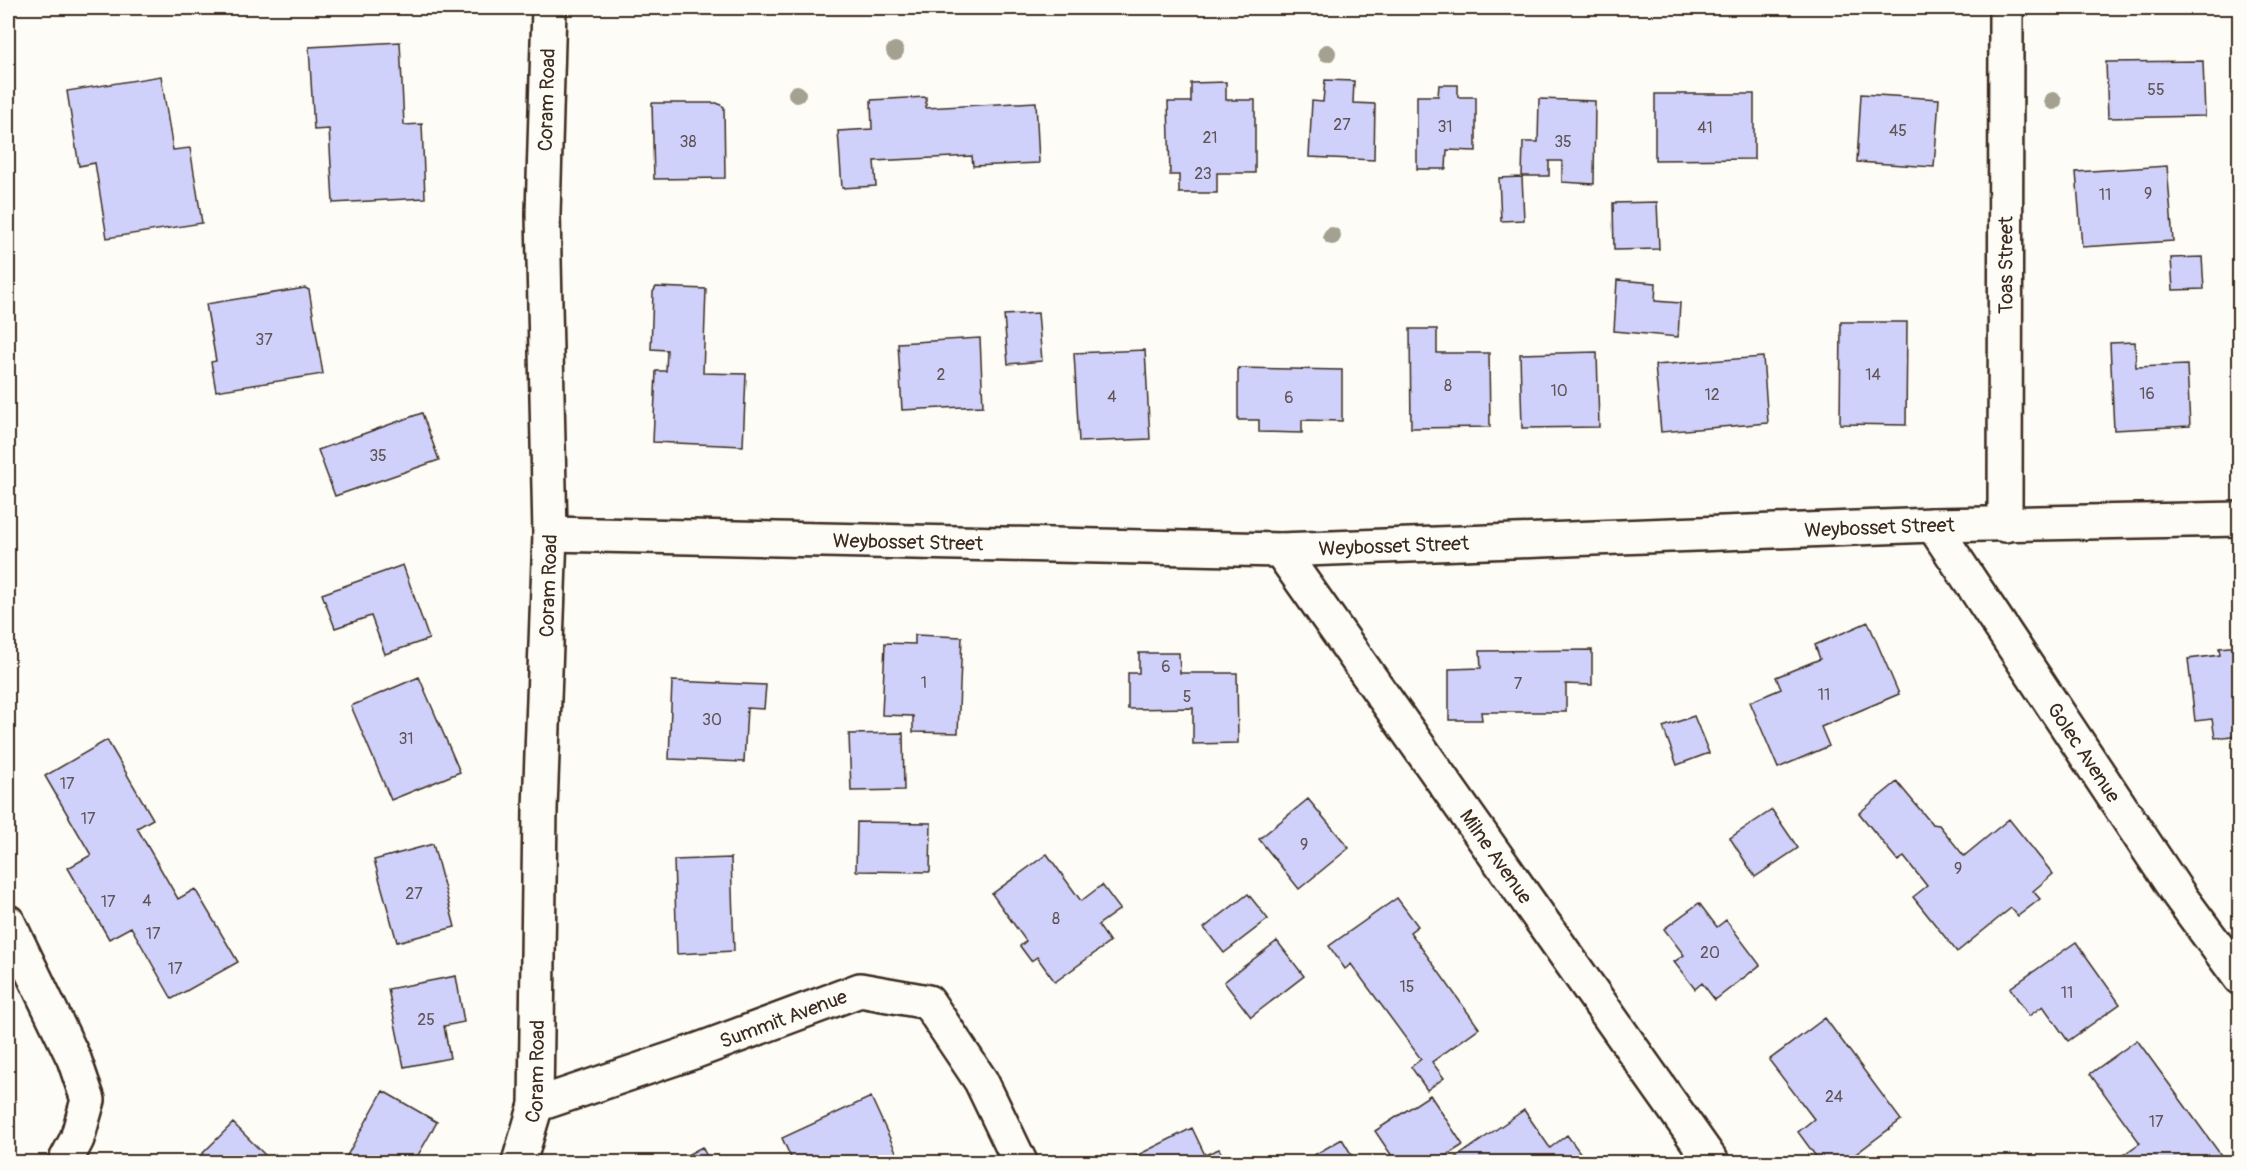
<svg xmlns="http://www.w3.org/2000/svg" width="2247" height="1170" font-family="Pangolin,sans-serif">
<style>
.building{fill:#cfd1fa;stroke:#3b2a1e;stroke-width:1.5}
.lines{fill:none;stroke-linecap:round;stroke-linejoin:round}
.minor-casing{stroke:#3b2a1e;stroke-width:38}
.minor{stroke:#fdfcf7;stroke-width:33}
.tree{fill:#a4a190}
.labels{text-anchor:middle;stroke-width:4.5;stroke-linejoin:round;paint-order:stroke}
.number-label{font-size:16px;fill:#605455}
.street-label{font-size:20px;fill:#3b2a1e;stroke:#fdfcf7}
</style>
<rect width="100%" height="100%" fill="#fdfcf7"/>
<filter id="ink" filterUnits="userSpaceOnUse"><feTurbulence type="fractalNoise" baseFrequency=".0167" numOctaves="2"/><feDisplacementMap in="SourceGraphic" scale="12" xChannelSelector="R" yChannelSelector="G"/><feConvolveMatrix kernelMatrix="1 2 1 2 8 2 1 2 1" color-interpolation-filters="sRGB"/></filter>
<g filter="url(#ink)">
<path class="building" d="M 400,42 L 404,125 L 422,124 L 425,198 L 333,203 L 329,129 L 314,130 L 309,47 Z
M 2203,61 L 2205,116 L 2108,118 L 2106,62 Z
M 161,76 L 173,150 L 190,148 L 202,223 L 107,238 L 95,163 L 79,166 L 67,91 Z
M 1325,80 L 1354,81 L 1353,103 L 1375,104 L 1374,160 L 1309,157 L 1312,101 L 1323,102 Z
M 1226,82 L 1226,100 L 1255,100 L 1255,173 L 1217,173 L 1217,193 L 1179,193 L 1179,175 L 1170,175 L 1168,102 L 1191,102 L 1191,83 Z
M 1439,85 L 1458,85 L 1458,97 L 1476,97 L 1476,151 L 1447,150 L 1446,169 L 1417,169 L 1417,96 L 1438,96 Z
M 1655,94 L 1754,94 L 1754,159 L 1655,160 Z
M 1861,94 L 1939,99 L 1934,167 L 1857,162 Z
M 926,97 L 926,108 L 1036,102 L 1039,163 L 973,166 L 972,156 L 874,161 L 876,186 L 842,188 L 838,131 L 872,129 L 871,100 Z
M 1539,99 L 1595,101 L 1594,184 L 1562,182 L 1562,161 L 1549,161 L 1549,176 L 1522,176 L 1523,142 L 1538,142 Z
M 652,103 L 717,103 L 724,107 L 725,178 L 654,179 Z
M 2167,166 L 2173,241 L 2082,247 L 2076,172 Z
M 1522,177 L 1524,220 L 1501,221 L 1499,178 Z
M 1657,202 L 1659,249 L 1614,250 L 1613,203 Z
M 2202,257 L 2204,289 L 2173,290 L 2171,258 Z
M 1617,280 L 1656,283 L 1655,301 L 1680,303 L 1678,337 L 1614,331 Z
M 656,287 L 706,289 L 703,373 L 746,374 L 743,446 L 653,442 L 656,371 L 666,371 L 667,350 L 651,349 L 653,292 Z
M 305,288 L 309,290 L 323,374 L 216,391 L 211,362 L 216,361 L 206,304 Z
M 1038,313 L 1042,361 L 1008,364 L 1004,315 Z
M 1841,322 L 1907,322 L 1906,425 L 1840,424 Z
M 1410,329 L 1437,329 L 1437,353 L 1489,353 L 1490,427 L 1411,428 Z
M 980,338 L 983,406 L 902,410 L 898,343 Z
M 2135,342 L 2136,367 L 2187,365 L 2190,426 L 2114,430 L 2110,343 Z
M 1145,350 L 1150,439 L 1079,442 L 1074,353 Z
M 1597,352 L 1599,427 L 1522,428 L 1520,354 Z
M 1763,357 L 1768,423 L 1661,432 L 1655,365 Z
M 1238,368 L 1342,370 L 1342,421 L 1302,420 L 1302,433 L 1259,432 L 1259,420 L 1238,420 Z
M 422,413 L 439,460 L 335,496 L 318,450 Z
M 403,565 L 429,639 L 385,654 L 371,616 L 335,628 L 322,594 Z
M 1868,622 L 1899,694 L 1821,727 L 1829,746 L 1778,768 L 1750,702 L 1781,689 L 1776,677 L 1820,659 L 1815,645 Z
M 915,635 L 962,637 L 958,733 L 913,732 L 913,716 L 882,715 L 885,643 L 915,644 Z
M 2240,646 L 2240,735 L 2215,738 L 2212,719 L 2195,721 L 2188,659 L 2220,655 L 2219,648 Z
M 1592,650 L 1592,685 L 1566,684 L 1566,712 L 1481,712 L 1482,720 L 1449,720 L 1449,669 L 1481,668 L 1480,651 Z
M 1139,653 L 1179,653 L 1180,673 L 1237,673 L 1238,743 L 1193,744 L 1193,708 L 1128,709 L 1128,673 L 1139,673 Z
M 419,677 L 460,772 L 391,800 L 351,706 Z
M 672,681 L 766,685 L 764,709 L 747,708 L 744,762 L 669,759 Z
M 1694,716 L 1709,753 L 1677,765 L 1663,727 Z
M 903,733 L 904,790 L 851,791 L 849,734 Z
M 107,740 L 153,819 L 137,828 L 178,899 L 195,889 L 238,962 L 172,999 L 131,927 L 109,939 L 68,868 L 91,855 L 45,776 Z
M 1897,782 L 1932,824 L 1939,825 L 1964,856 L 2009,819 L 2053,874 L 2033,891 L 2040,899 L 2018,916 L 2011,908 L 1957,952 L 1913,897 L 1927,886 L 1904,857 L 1898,861 L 1859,813 Z
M 1308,799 L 1349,848 L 1299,889 L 1259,839 Z
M 1772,810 L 1798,848 L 1755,877 L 1730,838 Z
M 857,822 L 931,823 L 930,872 L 856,871 Z
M 433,844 L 455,927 L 397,942 L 374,860 Z
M 1047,854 L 1081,901 L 1102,885 L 1120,909 L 1098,925 L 1110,942 L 1055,982 L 1037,957 L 1031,961 L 1020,946 L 1026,941 L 992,894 Z
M 731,858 L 734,951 L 677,954 L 674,860 Z
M 1248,894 L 1268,919 L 1224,953 L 1204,928 Z
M 1397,898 L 1418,926 L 1410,932 L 1479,1028 L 1432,1062 L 1444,1078 L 1427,1090 L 1411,1067 L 1421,1059 L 1351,964 L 1345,969 L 1329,946 Z
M 1699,903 L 1717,927 L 1726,920 L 1760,965 L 1715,1000 L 1702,983 L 1695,989 L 1674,962 L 1684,955 L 1664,929 Z
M 1277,941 L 1304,976 L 1251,1017 L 1224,982 Z
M 2076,942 L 2120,1004 L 2068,1041 L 2043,1006 L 2029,1016 L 2010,988 Z
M 456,976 L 464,1022 L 444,1026 L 450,1058 L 404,1067 L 388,989 Z
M 1825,1018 L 1901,1120 L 1845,1162 L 1820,1162 L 1798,1132 L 1814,1119 L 1769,1060 Z
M 2137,1040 L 2226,1162 L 2113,1162 L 2140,1143 L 2090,1074 Z
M 383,1091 L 437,1122 L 414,1162 L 347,1162 L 344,1161 Z
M 1430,1095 L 1463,1145 L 1436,1162 L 1396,1162 L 1375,1131 Z
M 871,1097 L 898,1156 L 883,1162 L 793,1162 L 782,1138 Z
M 1524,1110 L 1550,1148 L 1567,1135 L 1587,1162 L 1457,1162 L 1454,1159 Z
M 233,1123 L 272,1162 L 194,1162 Z
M 1192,1128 L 1205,1155 L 1219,1149 L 1226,1162 L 1124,1162 Z
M 1342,1139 L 1356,1162 L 1302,1162 Z
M 702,1147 L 710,1162 L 674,1162 Z"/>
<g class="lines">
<g class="minor-casing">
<g id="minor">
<path id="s1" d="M 1933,525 L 2179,895 L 2240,978"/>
<path id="s2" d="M 2005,525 L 2006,8"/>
<path id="s3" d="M 550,534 L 1280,550 L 1933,525 L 2240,519"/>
<path id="s4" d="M 1280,550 L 1712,1162"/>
<path d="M 8,922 L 74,1059 L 88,1100 L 77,1139 L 65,1162"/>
<path id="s5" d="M 536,1105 L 696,1051 L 860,990 L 928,1002 L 981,1081 L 1020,1162"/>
<path id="s6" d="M 519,1162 L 536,1105 L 540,809 L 550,534 L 543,214 L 549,8"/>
</g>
</g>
<use href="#minor" class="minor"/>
</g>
<g class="tree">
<circle cx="895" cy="51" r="9"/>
<circle cx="1327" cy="53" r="9"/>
<circle cx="797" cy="94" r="9"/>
<circle cx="2053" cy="101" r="9"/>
<circle cx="1332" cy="236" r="9"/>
</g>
</g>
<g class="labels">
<g class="number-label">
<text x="2156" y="95">55</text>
<text x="1342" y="130">27</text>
<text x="1445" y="132">31</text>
<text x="1705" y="133">41</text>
<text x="1898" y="136">45</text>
<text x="1210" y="143">21</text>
<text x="688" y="147">38</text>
<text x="1563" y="147">35</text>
<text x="1203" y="179">23</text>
<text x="2148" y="199">9</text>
<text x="2105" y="200">11</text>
<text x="264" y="345">37</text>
<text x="941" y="380">2</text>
<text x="1873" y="380">14</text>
<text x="1448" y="391">8</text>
<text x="1559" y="396">10</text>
<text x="2147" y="399">16</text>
<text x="1712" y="400">12</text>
<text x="1112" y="402">4</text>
<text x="1289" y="403">6</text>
<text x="378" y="461">35</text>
<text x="1166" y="672">6</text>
<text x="924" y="688">1</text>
<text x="1518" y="689">7</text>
<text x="1824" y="700">11</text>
<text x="1187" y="702">5</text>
<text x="712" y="725">30</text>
<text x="406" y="744">31</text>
<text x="67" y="789">17</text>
<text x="88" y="824">17</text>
<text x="1304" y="850">9</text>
<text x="1958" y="874">9</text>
<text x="414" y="899">27</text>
<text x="147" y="906">4</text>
<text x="108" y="907">17</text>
<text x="1056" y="924">8</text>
<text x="153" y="939">17</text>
<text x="1710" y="958">20</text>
<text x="175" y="974">17</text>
<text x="1407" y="992">15</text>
<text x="2067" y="998">11</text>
<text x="426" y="1025">25</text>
<text x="1834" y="1102">24</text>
<text x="2156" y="1127">17</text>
</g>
<g class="street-label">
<text dy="7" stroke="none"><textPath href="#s6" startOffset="1065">Coram Road</textPath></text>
<text dy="7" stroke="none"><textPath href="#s2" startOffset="260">Toas Street</textPath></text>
<text dy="7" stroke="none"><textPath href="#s3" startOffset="1330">Weybosset Street</textPath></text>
<text dy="7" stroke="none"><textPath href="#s3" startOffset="358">Weybosset Street</textPath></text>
<text dy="7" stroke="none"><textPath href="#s3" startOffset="844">Weybosset Street</textPath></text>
<text dy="7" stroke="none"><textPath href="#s6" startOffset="579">Coram Road</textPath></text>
<text dy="7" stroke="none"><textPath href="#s1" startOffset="273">Golec Avenue</textPath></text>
<text dy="7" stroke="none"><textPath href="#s4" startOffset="375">Milne Avenue</textPath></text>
<text dy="7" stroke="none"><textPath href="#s5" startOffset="262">Summit Avenue</textPath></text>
<text dy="7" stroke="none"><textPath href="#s6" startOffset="93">Coram Road</textPath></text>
</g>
</g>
<rect width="2247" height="1170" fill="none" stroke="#fdfcf7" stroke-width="30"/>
<rect x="15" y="15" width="2217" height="1140" fill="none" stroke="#3b2a1e" stroke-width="2" filter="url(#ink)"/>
</svg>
